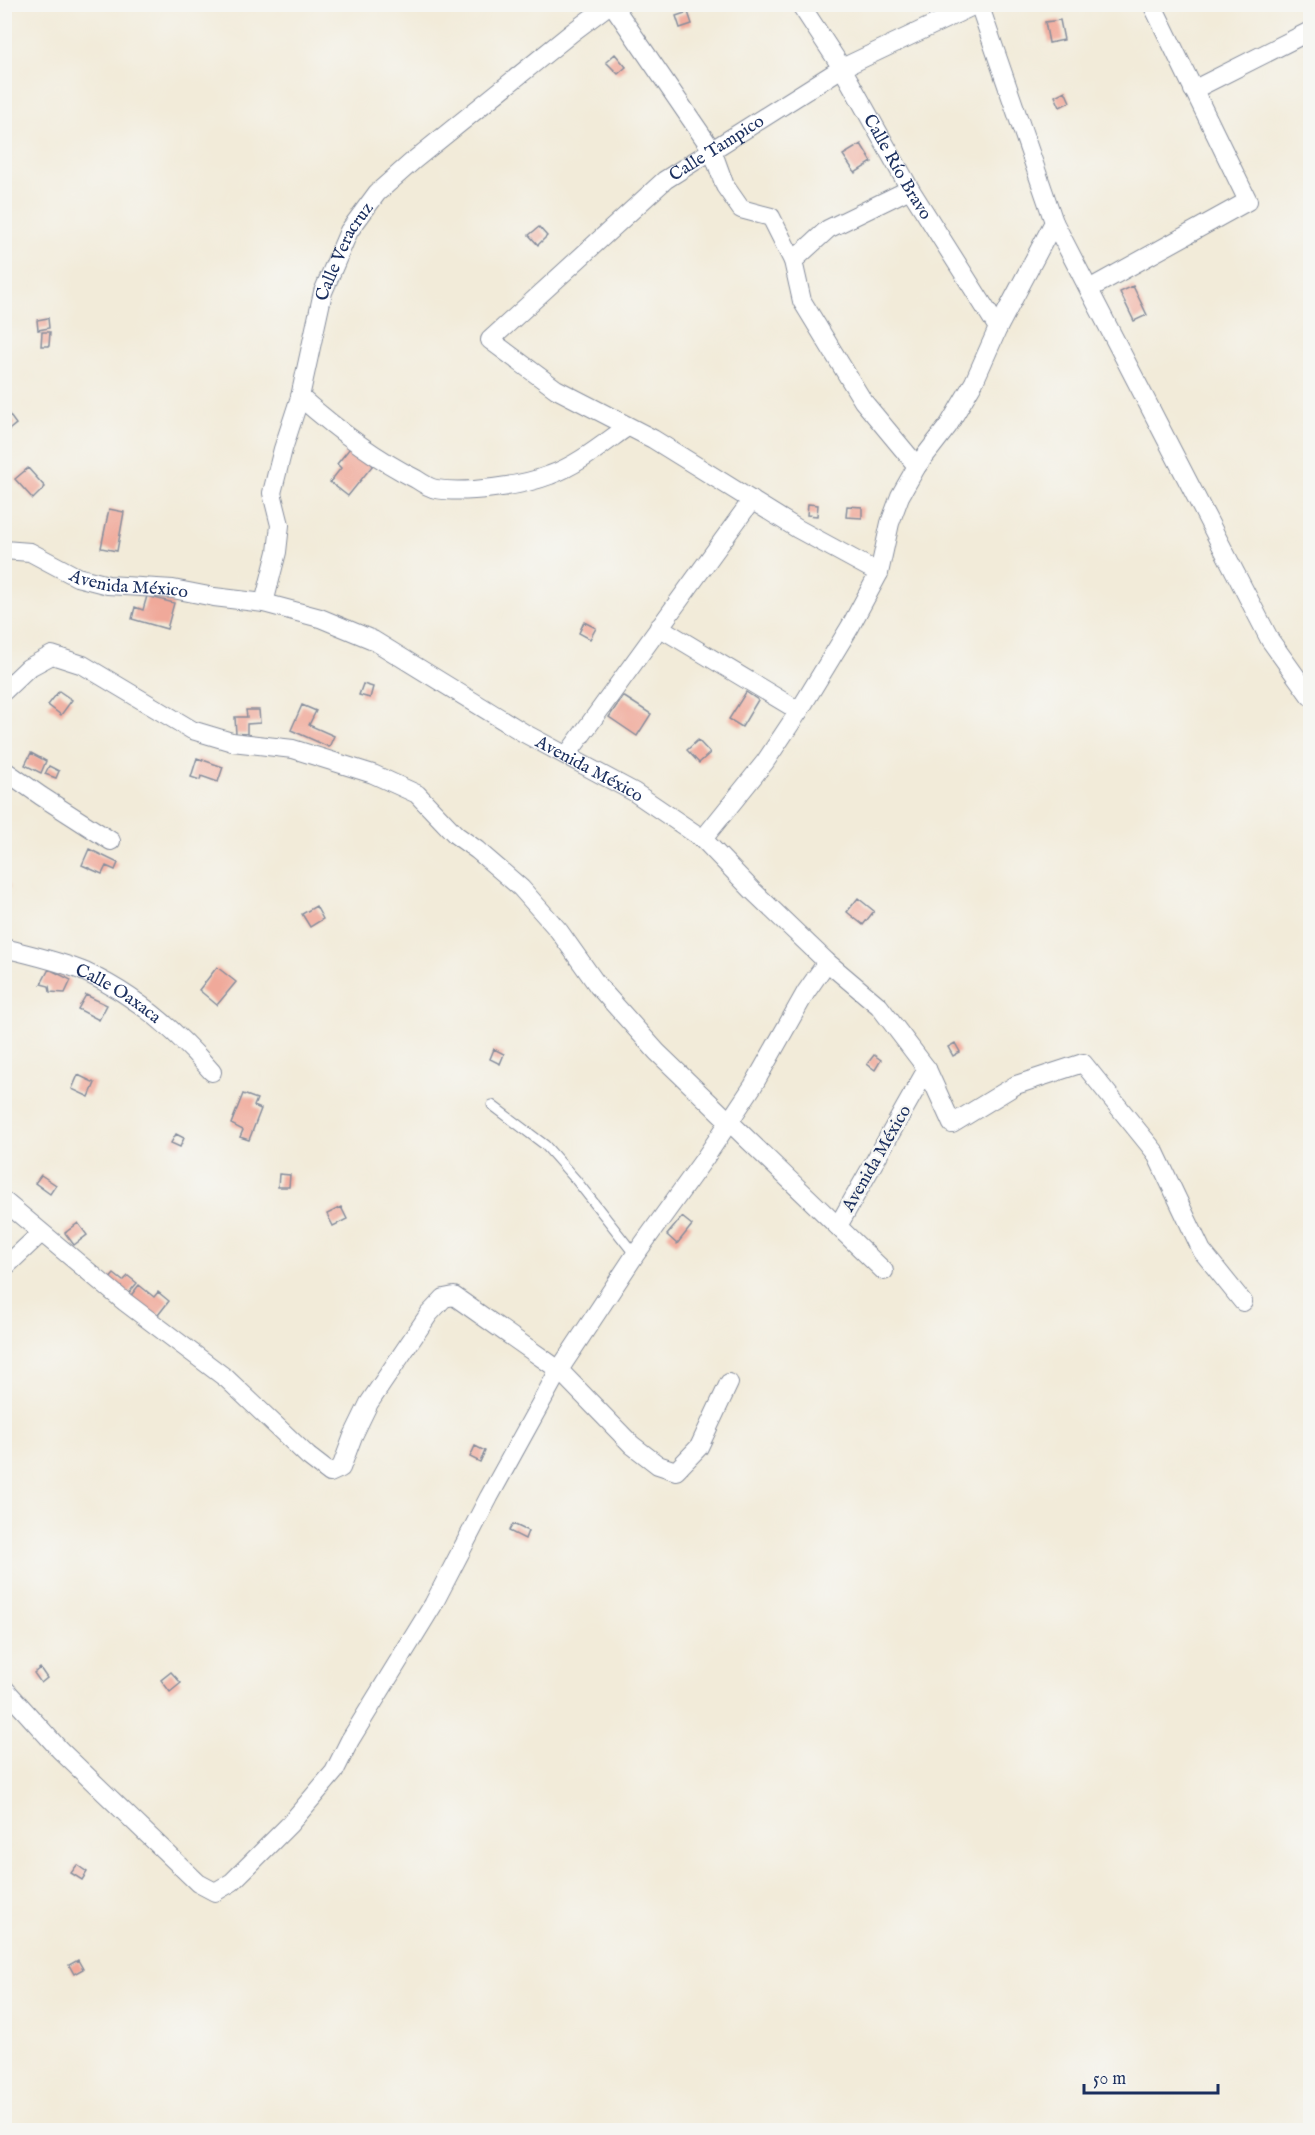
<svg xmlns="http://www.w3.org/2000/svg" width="1315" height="2135" font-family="'IM FELL English',serif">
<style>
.building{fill:#f0a99a}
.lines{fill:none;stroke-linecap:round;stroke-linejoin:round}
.service-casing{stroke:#868d9c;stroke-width:11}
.minor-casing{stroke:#868d9c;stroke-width:20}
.service{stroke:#fff;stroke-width:9}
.minor{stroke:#fff;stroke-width:18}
.labels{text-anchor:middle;stroke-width:4.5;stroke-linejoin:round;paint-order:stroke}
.street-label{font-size:18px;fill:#1b2f5e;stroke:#f6f6f2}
</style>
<rect width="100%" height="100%" fill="#f6f6f2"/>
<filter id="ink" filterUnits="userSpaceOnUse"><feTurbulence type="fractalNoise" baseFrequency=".0167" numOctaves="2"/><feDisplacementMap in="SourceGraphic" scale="12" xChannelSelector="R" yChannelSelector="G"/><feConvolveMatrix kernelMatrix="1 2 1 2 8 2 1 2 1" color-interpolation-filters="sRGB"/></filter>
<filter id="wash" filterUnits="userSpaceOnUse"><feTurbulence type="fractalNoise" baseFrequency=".008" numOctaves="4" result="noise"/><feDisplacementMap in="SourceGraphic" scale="24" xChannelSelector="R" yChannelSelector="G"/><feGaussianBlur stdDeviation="1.35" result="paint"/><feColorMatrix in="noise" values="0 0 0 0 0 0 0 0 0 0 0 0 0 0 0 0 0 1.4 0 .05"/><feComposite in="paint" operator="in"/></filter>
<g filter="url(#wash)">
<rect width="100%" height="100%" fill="#f2ebd9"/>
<g id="blocks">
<path class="building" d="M 688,12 L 692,24 L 680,28 L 676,16 Z
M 1060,20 L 1064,40 L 1049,43 L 1045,22 Z
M 615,54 L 626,67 L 618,74 L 606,62 Z
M 1065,91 L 1070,102 L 1060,107 L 1055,96 Z
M 861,144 L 872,162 L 855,173 L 843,155 Z
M 539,227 L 547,236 L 538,245 L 529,235 Z
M 1133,286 L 1147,315 L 1134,321 L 1120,292 Z
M 48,318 L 49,328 L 38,330 L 37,320 Z
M 42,332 L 50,332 L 49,346 L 41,346 Z
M 5,409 L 16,424 L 5,433 Z
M 350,448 L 373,465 L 348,496 L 330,482 L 341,468 L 337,464 Z
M 28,468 L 45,487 L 33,499 L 15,479 Z
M 808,504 L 818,505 L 817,516 L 807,515 Z
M 847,506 L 862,507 L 862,518 L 846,517 Z
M 109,509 L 124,512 L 117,551 L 101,548 Z
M 147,596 L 174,603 L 167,629 L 132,619 L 135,607 L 143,610 Z
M 584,622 L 596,628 L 590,639 L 579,633 Z
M 363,684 L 373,687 L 370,698 L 359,695 Z
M 59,691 L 72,700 L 61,715 L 48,705 Z
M 746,692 L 758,700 L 742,727 L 729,719 Z
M 623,696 L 651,714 L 637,736 L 609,717 Z
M 302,705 L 316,711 L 309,725 L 334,736 L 329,747 L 291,730 Z
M 246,710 L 259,710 L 260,723 L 247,724 L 247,734 L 236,734 L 235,717 L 247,717 Z
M 698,740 L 710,753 L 699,763 L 687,750 Z
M 31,753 L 46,761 L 41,773 L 25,765 Z
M 197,758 L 223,767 L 218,782 L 201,776 L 200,780 L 191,777 Z
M 49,766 L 59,771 L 56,778 L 45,774 Z
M 89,849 L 118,863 L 115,870 L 106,866 L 102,874 L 82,865 Z
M 4,877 L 10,887 L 4,890 Z
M 858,898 L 874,911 L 863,925 L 847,912 Z
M 316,906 L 323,919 L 310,927 L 302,914 Z
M 217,967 L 236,982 L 217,1005 L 199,990 Z
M 49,969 L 71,980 L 65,993 L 50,992 L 49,986 L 41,984 Z
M 86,995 L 107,1005 L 99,1020 L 78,1009 Z
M 955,1043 L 960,1052 L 953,1056 L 948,1047 Z
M 494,1049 L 504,1054 L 500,1064 L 490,1059 Z
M 874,1055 L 881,1060 L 875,1070 L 867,1064 Z
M 78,1075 L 95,1083 L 89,1097 L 72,1089 Z
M 243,1094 L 257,1099 L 254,1106 L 261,1109 L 249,1140 L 240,1137 L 243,1130 L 231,1124 Z
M 176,1134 L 184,1138 L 180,1147 L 171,1143 Z
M 279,1174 L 290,1175 L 289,1187 L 278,1187 Z
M 41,1175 L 56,1185 L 50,1194 L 35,1183 Z
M 341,1207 L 347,1219 L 333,1226 L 327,1214 Z
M 682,1217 L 692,1225 L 677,1244 L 667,1235 Z
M 78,1223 L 87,1235 L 74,1245 L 65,1233 Z
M 114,1274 L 123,1281 L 128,1276 L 137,1283 L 127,1295 L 108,1281 Z
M 139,1285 L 154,1297 L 158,1292 L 169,1301 L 155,1319 L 129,1298 Z
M 475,1446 L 485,1451 L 480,1462 L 470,1457 Z
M 513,1524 L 528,1531 L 525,1539 L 509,1531 Z
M 40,1668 L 47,1678 L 41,1683 L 34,1673 Z
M 171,1672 L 181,1683 L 170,1692 L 161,1680 Z
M 77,1865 L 87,1872 L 82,1880 L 71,1873 Z
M 78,1960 L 83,1969 L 74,1974 L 69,1965 Z"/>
</g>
</g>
<g filter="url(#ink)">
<use href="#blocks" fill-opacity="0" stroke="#868d9c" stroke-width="1.5"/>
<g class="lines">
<g class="service-casing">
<path id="service" d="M 492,1105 L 545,1145 L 576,1180 L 635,1255"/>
</g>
<g class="minor-casing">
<g id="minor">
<path d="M 612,4 L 712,150 L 725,186 L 741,209 L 771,217 L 793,261 L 802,301 L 863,401 L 917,466"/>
<path id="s1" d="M 800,4 L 842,68 L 910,189 L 998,328"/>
<path d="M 1193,90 L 1310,31"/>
<path d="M 1054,222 L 1270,640 L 1310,696"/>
<path d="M 793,261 L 828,229 L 910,189"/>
<path d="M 1089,289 L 1248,201 L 1152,4"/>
<path d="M 300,397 C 335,428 374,458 416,479 C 422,483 430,488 436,489 C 465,494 522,486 550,475 C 578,465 603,444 627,427"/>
<path id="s2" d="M 4,550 L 30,552 L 77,577 L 108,585 L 173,589 L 214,597 L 264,603 L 320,618 L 373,640 L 524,733 L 634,792 L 703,839 L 753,891 L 827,962 L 879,1006 L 927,1069 L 838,1226"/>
<path id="s3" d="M 879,573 L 798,529 L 653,439 L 556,389 L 490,340 L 665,180 L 842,68 L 977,4"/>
<path id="s4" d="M 264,603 L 277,552 L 280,525 L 272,493 L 283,449 L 300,397 L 323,292 L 349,231 L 377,193 L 413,161 L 574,31 L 610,4"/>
<path d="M 659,627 L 799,711"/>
<path d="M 4,691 L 28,668 L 52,655 L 83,665 L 192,730 L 232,742 L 293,749 L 373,774 L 417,794 L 456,835 L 477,850 L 521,888 L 559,931 L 598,986 L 657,1052 L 884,1271"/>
<path d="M 567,755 L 752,500"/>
<path d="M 4,770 L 41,796 L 111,841"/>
<path d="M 703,839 L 765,762 L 799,711 L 850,627 L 879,573 L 890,523 L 900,496 L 917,466 L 948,426 L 974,382 L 998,328 L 1054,222 L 979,4"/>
<path id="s5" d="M 4,948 C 31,955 60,961 85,972 C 135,995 176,1030 212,1072"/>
<path d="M 927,1069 L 952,1124 L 1016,1085 L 1083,1063 L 1155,1152 L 1202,1251 L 1243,1302"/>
<path d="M 4,1201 L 125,1302 L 227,1379 L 308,1456 L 330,1473 L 341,1468 L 353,1436 L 369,1403 L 429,1314 L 444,1298 L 454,1296 L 559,1370 L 632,1445 L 658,1465 L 676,1471 L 699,1447 L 729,1383"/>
<path d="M 4,1268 L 41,1233"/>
<path d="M 4,1688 L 60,1750 L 198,1883 L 215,1892 L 232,1882 L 289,1825 L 334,1772 L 350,1740 L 433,1605 L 489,1497 L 559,1370 L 635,1255 L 705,1158 L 753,1086 L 806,992 L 827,962"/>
</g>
</g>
<use href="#service" class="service"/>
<use href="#minor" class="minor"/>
</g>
</g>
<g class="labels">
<g class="street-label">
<text dy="6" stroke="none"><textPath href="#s3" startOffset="752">Calle Tampico</textPath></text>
<text dy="6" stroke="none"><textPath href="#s1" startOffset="190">Calle Río Bravo</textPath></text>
<text dy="6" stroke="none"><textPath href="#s4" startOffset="366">Calle Veracruz</textPath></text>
<text dy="6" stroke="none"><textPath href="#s2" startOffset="132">Avenida México</textPath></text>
<text dy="6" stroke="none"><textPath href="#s2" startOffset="636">Avenida México</textPath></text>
<text dy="6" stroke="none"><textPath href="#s5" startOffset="124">Calle Oaxaca</textPath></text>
<text transform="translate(876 1158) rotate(-60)" y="6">Avenida México</text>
</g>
</g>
<rect width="1315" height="2135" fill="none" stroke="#f6f6f2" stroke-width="24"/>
<path d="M1084 2084v9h134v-9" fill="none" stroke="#1b2f5e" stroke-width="3"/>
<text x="1093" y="2084" font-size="18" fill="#1b2f5e" stroke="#f6f6f2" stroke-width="4.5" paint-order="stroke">50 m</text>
</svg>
